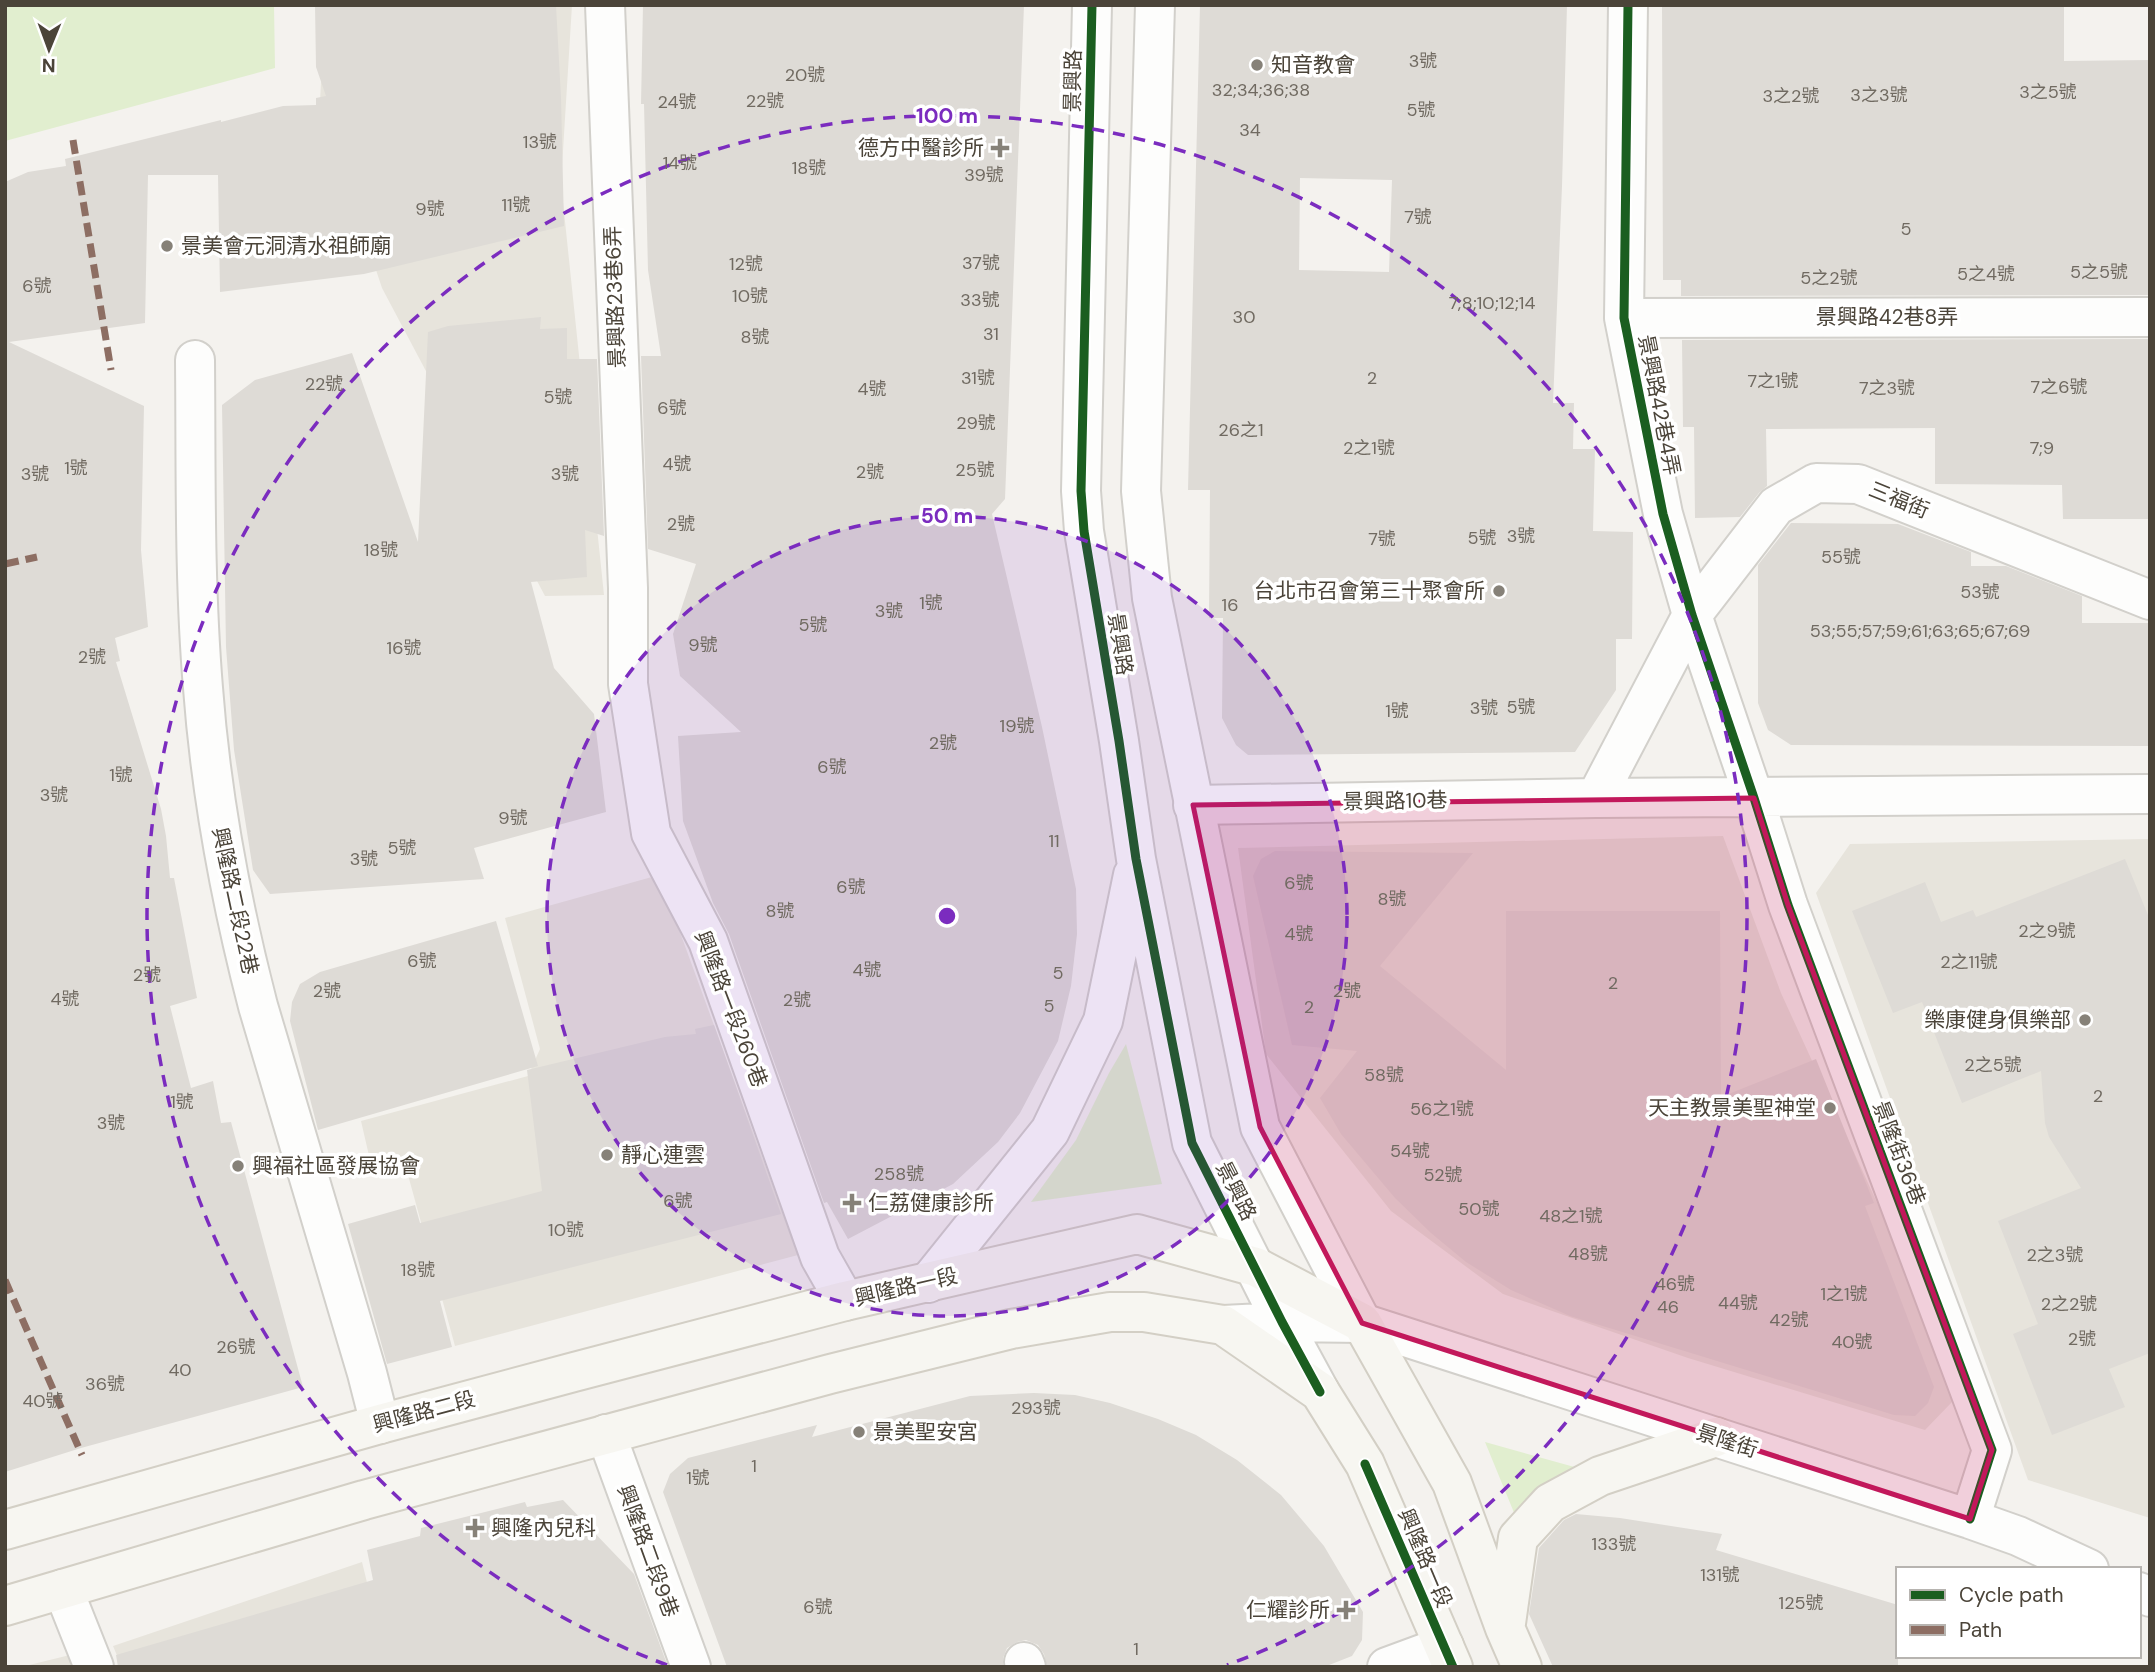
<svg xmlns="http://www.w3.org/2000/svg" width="2155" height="1672" font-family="'DM Sans','Noto Sans TC',sans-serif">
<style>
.residential{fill:#e7e4dc}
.green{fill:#e1eecf}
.building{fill:#dedbd6;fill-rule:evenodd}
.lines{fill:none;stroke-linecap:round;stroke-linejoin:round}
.minor-casing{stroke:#d2d0cb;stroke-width:42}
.tertiary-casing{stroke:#d2d0cb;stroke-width:42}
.secondary-casing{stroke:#d3cfc5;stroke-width:42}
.minor{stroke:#fdfdfc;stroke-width:38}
.tertiary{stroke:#fdfdfc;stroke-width:38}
.secondary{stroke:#f7f6f1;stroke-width:38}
.quiet{stroke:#8d6e63;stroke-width:7;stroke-dasharray:14 7;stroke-linecap:butt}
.cycleway-casing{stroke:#fff;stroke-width:13}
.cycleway{stroke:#1b5e20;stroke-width:9}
.marked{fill:#c2185b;fill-opacity:0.2;stroke:#c2185b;stroke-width:5;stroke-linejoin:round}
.ring{fill:none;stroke:#7b2cbf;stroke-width:3.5;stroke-dasharray:12 9}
.poi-dot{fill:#868178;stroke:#fff;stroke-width:2.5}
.labels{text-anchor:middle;stroke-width:7;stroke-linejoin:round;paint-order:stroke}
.number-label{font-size:18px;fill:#706a61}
.poi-label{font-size:21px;fill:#4b4439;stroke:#fff;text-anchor:start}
.street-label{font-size:21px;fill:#4b4439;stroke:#fff}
.centre{fill:#7b2cbf;stroke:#fff;stroke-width:3.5}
.ring-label{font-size:21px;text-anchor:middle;font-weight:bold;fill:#7b2cbf;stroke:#fff;stroke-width:7;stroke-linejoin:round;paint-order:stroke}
</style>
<rect width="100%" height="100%" fill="#f4f2ee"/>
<path class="residential" d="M 325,5 L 572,5 L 561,183 L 604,595 L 545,596 L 382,288 L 320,102 Z
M 1723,836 L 1781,993 L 1944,1349 L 1952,1402 L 1925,1430 L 1688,1358 L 1503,1294 L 1391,1211 L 1266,1054 L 1238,848 Z
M 2150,839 L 2150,1518 L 2028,1480 L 1816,893 L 1850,844 Z
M 659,875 L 798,1255 L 455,1346 L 405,1164 L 373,1173 L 361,1121 L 528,1076 L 540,1049 L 505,918 Z
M 362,1562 L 381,1640 L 122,1667 L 113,1646 Z
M 70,1655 L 75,1667 L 21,1667 Z"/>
<path class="green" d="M 5,5 L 274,5 L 275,68 L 5,141 Z
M 1126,1044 L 1162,1184 L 1031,1202 L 1076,1140 L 1109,1073 Z
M 1485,1442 L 1578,1468 L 1515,1515 Z"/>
<path class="building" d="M 315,5 L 556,5 L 561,98 L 564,226 L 364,274 L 220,292 L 218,175 L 148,175 L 145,323 L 9,342 L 144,406 L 141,550 L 148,627 L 115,638 L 120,661 L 116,662 L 161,809 L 166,836 L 170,878 L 174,878 L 197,998 L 170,1006 L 191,1088 L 213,1081 L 221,1123 L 231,1122 L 303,1387 L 81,1448 L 5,1472 L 5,182 L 28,172 L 66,166 L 65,159 L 221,120 L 221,122 L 283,106 L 316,105 L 316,98 L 326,96 L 316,67 Z
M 643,5 L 1024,5 L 1005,499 L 992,514 L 1042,727 L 1076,889 L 1077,934 L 1071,986 L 1058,1041 L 1020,1113 L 998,1142 L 953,1184 L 848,1239 L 827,1202 L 824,1203 L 729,934 L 713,903 L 683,821 L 678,736 L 741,732 L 680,676 L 673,634 L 696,564 L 648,549 L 641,356 L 661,356 L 648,270 L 644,104 L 641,104 Z
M 1200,5 L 1567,5 L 1562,186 L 1553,403 L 1574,403 L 1573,449 L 1595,449 L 1593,531 L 1633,532 L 1632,639 L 1616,639 L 1616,690 L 1575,752 L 1248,755 L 1236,745 L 1222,718 L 1223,618 L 1209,618 L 1210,490 L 1188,490 ZM 1300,178 L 1392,180 L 1389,272 L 1299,270 Z
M 1662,5 L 2064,5 L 2064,61 L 2150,60 L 2150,295 L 1681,296 L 1681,280 L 1663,280 Z
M 541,317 L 540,329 L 567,328 L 567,359 L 597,359 L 604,536 L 585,530 L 587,577 L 531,582 L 554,668 L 594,714 L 606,812 L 474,848 L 484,879 L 270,894 L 253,870 L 234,750 L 226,647 L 222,405 L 255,380 L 352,353 L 418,542 L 428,332 L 448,326 Z
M 2150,339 L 2150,519 L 2063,519 L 2062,485 L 1935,484 L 1935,428 L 1766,429 L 1767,486 L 1759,493 L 1740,517 L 1695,518 L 1694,427 L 1683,427 L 1682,340 Z
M 1791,523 L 1898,524 L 1971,552 L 1971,566 L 2006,566 L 2082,596 L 2082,623 L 2150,623 L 2150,746 L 1791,745 L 1768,730 L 1758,703 L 1758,565 Z
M 1275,851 L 1473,853 L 1380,966 L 1506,1070 L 1506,911 L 1720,911 L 1721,1097 L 1816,1059 L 1874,1203 L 1865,1206 L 1934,1387 L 1928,1403 L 1915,1416 L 1894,1415 L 1570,1316 L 1511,1290 L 1466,1262 L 1431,1233 L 1395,1198 L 1341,1134 L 1320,1098 L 1357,1051 L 1292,1045 L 1253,876 L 1261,859 Z
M 2125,859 L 2150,920 L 2150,1353 L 2109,1369 L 2125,1407 L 2052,1435 L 2013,1334 L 2038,1324 L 1998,1221 L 2081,1188 L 2049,1137 L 2045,1123 L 2041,1071 L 1962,1103 L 1922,1002 L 1893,1013 L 1852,911 L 1925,882 L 1941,922 L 1973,910 L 1976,917 Z
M 496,921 L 538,1066 L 318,1130 L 290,1021 L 292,1002 L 300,984 L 320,972 Z
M 714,1025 L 781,1214 L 440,1301 L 452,1347 L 387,1364 L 348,1224 L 415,1205 L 420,1223 L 542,1191 L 527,1070 L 665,1037 L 696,1034 L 695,1029 Z
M 1034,1393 L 1075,1395 L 1110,1403 L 1158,1419 L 1196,1435 L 1237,1460 L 1281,1495 L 1324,1546 L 1363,1612 L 1362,1640 L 1352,1656 L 1324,1667 L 1047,1667 L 1044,1654 L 1038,1645 L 1026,1640 L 1017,1642 L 1007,1648 L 1003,1658 L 1003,1667 L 727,1667 L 663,1492 L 670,1474 L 688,1458 L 817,1425 L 812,1437 L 970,1396 Z
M 563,1500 L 634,1574 L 668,1667 L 118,1667 L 116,1655 L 373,1580 L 367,1550 L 420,1536 L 421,1528 L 525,1502 L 527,1507 Z
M 1576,1514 L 1620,1518 L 1722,1534 L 1716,1550 L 1898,1605 L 1898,1667 L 1553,1667 L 1529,1614 L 1539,1548 L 1564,1520 Z"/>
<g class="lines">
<g class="minor-casing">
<path id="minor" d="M 605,5 L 628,588 L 628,684 L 651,833 L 708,941 L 820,1257 L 845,1301
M 1628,5 L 1624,318 L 1663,514 L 1692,615 L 1754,798 L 1788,905 L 1992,1450 L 1970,1519
M 1624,318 L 2150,317
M 195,360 C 196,469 194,579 203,688 C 211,796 231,902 258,1006 L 367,1373 L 380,1424
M 1596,798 L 1692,615 L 1776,506 L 1816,483 L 1858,484 L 2150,600
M 1193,805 L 1596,798 L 2150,794
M 1362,1323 L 1970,1519 L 2018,1536 L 2089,1569
M 606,1434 L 691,1667
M 63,1589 L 94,1667
M 2139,1592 L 2150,1597
M 1024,1662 L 1026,1667
M 1387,1667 L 1444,1646"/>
</g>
<g class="tertiary-casing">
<path id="tertiary" d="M 1092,5 L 1081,491 L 1084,531 L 1119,741 L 1136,859 L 1192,1143 L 1282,1322 L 1320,1392
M 1155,5 L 1141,491 L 1152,598 L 1260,1127 L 1362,1323 L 1282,1322 L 1223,1325
M 928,1283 L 1050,1131 L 1103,1021 L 1133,875"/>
</g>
<g class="secondary-casing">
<path id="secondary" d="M 5,1530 L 380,1424 L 574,1372 L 845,1301 L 1137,1234 L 1256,1267 L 1362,1323 L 1452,1483 L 1505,1628 L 1522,1667
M 5,1606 L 364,1500 L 830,1374 L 1011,1329 L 1110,1312 L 1144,1312 L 1223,1325 L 1320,1392 L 1365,1464 L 1453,1667
M 1506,1623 L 1518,1538 L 1550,1503 L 1600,1476 L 1716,1437"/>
</g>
<use href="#minor" class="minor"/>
<use href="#tertiary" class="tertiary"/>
<use href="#secondary" class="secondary"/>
<path class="quiet" d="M 73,140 L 111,370
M 5,564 L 37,557
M 5,1280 L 82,1455"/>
<g class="cycleway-casing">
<path id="cycleway" d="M 1092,5 L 1081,491 L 1084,531 L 1119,741 L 1136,859 L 1192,1143 L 1282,1322 L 1320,1392
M 1628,5 L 1624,318 L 1663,514 L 1692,615 L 1754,798 L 1788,905 L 1992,1450 L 1970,1519
M 1365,1464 L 1453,1667"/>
</g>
<use href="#cycleway" class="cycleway"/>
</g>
<path class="marked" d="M 1754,798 L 1788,905 L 1992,1450 L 1970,1519 L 1362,1323 L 1260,1127 L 1193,805 Z"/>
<circle cx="947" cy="916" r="400" fill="#7b2cbf" fill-opacity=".12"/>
<g class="ring">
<circle cx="947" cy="916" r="400"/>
<path d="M667 1665A800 800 0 1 1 1227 1665"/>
</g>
<g class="poi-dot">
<circle cx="1257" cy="65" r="7"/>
<path d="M996.5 137.5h7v7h7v7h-7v7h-7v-7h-7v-7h7z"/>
<circle cx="167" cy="246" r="7"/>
<circle cx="1499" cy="591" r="7"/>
<circle cx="2085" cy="1020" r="7"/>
<circle cx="1830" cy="1108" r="7"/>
<circle cx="607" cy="1155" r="7"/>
<circle cx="238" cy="1166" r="7"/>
<path d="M848.5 1192.5h7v7h7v7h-7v7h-7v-7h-7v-7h7z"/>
<circle cx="859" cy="1432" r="7"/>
<path d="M471.5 1517.5h7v7h7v7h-7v7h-7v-7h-7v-7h7z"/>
<path d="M1342.5 1599.5h7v7h7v7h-7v7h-7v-7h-7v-7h7z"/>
</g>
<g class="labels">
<g class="number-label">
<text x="1423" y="67">3號</text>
<text x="805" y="81">20號</text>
<text x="1261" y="96">32;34;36;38</text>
<text x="2048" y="98">3之5號</text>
<text x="1879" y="101">3之3號</text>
<text x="1791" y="102">3之2號</text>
<text x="765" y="107">22號</text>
<text x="677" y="108">24號</text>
<text x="1421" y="116">5號</text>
<text x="1250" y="136">34</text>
<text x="540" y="148">13號</text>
<text x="680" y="169">14號</text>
<text x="809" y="174">18號</text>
<text x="984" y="181">39號</text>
<text x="516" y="211">11號</text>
<text x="430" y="215">9號</text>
<text x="1418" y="223">7號</text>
<text x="1906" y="235">5</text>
<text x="981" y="269">37號</text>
<text x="746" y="270">12號</text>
<text x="2099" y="278">5之5號</text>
<text x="1986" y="280">5之4號</text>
<text x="1829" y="284">5之2號</text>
<text x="37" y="292">6號</text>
<text x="750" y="302">10號</text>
<text x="980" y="306">33號</text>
<text x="1492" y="309">7;8;10;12;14</text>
<text x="1244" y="323">30</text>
<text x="991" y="340">31</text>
<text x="755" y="343">8號</text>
<text x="978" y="384">31號</text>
<text x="1372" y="384">2</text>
<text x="1773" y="387">7之1號</text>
<text x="324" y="390">22號</text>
<text x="2059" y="393">7之6號</text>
<text x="1887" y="394">7之3號</text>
<text x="872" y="395">4號</text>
<text x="558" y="403">5號</text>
<text x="672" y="414">6號</text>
<text x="976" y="429">29號</text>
<text x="1241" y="436">26之1</text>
<text x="1369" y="454">2之1號</text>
<text x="2042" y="454">7;9</text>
<text x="677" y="470">4號</text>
<text x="76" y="474">1號</text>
<text x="975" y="476">25號</text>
<text x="870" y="478">2號</text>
<text x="35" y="480">3號</text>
<text x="565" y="480">3號</text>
<text x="681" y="530">2號</text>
<text x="1521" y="542">3號</text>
<text x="1482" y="544">5號</text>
<text x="1382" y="545">7號</text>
<text x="381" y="556">18號</text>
<text x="1841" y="563">55號</text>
<text x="1980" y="598">53號</text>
<text x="931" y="609">1號</text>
<text x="1230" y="611">16</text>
<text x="889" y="617">3號</text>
<text x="813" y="631">5號</text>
<text x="1920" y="637">53;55;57;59;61;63;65;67;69</text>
<text x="703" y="651">9號</text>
<text x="404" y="654">16號</text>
<text x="92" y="663">2號</text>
<text x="1521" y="713">5號</text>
<text x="1484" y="714">3號</text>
<text x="1397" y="717">1號</text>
<text x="1017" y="732">19號</text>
<text x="943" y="749">2號</text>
<text x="832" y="773">6號</text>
<text x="121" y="781">1號</text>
<text x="54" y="801">3號</text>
<text x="513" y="824">9號</text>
<text x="1054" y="847">11</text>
<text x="402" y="854">5號</text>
<text x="364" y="865">3號</text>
<text x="1299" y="889">6號</text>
<text x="851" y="893">6號</text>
<text x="1392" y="905">8號</text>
<text x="780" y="917">8號</text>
<text x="2047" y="937">2之9號</text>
<text x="1299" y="940">4號</text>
<text x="422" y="967">6號</text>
<text x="1969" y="968">2之11號</text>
<text x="867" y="976">4號</text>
<text x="1058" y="979">5</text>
<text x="147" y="981">2號</text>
<text x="1613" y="989">2</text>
<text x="327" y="997">2號</text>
<text x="1347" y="997">2號</text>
<text x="65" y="1005">4號</text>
<text x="797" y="1006">2號</text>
<text x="1049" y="1012">5</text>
<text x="1309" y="1013">2</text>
<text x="1993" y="1071">2之5號</text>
<text x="1384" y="1081">58號</text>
<text x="2098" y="1102">2</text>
<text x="182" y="1108">1號</text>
<text x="1442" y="1115">56之1號</text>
<text x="111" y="1129">3號</text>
<text x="1410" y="1157">54號</text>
<text x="899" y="1180">258號</text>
<text x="1443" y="1181">52號</text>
<text x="678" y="1207">6號</text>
<text x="1479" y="1215">50號</text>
<text x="1571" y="1222">48之1號</text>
<text x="566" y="1236">10號</text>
<text x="1588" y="1260">48號</text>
<text x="2055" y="1261">2之3號</text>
<text x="418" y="1276">18號</text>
<text x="1675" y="1290">46號</text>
<text x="1844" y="1300">1之1號</text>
<text x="1738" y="1309">44號</text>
<text x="2069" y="1310">2之2號</text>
<text x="1668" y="1313">46</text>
<text x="1789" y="1326">42號</text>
<text x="2082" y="1345">2號</text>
<text x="1852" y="1348">40號</text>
<text x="236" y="1353">26號</text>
<text x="180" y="1376">40</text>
<text x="105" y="1390">36號</text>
<text x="43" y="1407">40號</text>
<text x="1036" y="1414">293號</text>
<text x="754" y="1472">1</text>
<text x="698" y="1484">1號</text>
<text x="1614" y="1550">133號</text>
<text x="1720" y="1581">131號</text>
<text x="1801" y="1609">125號</text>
<text x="818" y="1613">6號</text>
<text x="1136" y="1655">1</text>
</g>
<g class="poi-label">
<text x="1271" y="72">知音教會</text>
<text x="984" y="155" text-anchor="end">德方中醫診所</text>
<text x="181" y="253">景美會元洞清水祖師廟</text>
<text x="1485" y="598" text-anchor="end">台北市召會第三十聚會所</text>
<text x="2071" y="1027" text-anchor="end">樂康健身俱樂部</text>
<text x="1816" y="1115" text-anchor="end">天主教景美聖神堂</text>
<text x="621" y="1162">靜心連雲</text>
<text x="252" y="1173">興福社區發展協會</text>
<text x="868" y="1210">仁荔健康診所</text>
<text x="873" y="1439">景美聖安宮</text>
<text x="491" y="1535">興隆內兒科</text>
<text x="1330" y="1617" text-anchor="end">仁耀診所</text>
</g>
<g class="street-label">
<text transform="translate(1073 81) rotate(-89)" y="7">景興路</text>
<text transform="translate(615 297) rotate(-92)" y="7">景興路23巷6弄</text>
<text x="1887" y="324">景興路42巷8弄</text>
<text transform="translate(1659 405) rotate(79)" y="7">景興路42巷4弄</text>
<text transform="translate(1899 500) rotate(22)" y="7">三福街</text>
<text transform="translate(1120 644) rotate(81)" y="7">景興路</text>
<text transform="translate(1395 801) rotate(-1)" y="7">景興路10巷</text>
<text transform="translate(235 901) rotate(78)" y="7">興隆路二段22巷</text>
<text transform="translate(731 1009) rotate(69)" y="7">興隆路一段260巷</text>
<text transform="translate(1899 1153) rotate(69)" y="7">景隆街36巷</text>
<text transform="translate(1236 1191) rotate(63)" y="7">景興路</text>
<text transform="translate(906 1287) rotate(-13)" y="7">興隆路一段</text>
<text transform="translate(424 1412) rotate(-15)" y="7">興隆路二段</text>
<text transform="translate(1727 1441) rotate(18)" y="7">景隆街</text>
<text transform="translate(648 1551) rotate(70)" y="7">興隆路二段9巷</text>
<text transform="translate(1425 1558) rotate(67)" y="7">興隆路一段</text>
</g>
</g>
<circle cx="947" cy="916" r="10" class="centre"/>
<g class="ring-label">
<text x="947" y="123">100 m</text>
<text x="947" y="523">50 m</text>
</g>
<rect width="2155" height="1672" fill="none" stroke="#4b4439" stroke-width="14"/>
<rect x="1896" y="1567" width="245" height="91" fill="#ffffff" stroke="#b7b4b0" stroke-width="2"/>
<rect x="1910" y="1590" width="35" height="10" fill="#1b5e20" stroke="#b7b4b0" stroke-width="2"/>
<text x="1959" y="1602" font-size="21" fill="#4b4439">Cycle path</text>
<rect x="1910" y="1625" width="35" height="10" fill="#8d6e63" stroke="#b7b4b0" stroke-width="2"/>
<text x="1959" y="1637" font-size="21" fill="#4b4439">Path</text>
<g transform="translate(49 49) rotate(181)" stroke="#ffffff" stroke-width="5" paint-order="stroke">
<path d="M0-5L12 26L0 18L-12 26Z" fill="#4b4439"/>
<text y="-10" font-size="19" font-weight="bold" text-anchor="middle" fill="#4b4439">N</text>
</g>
</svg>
